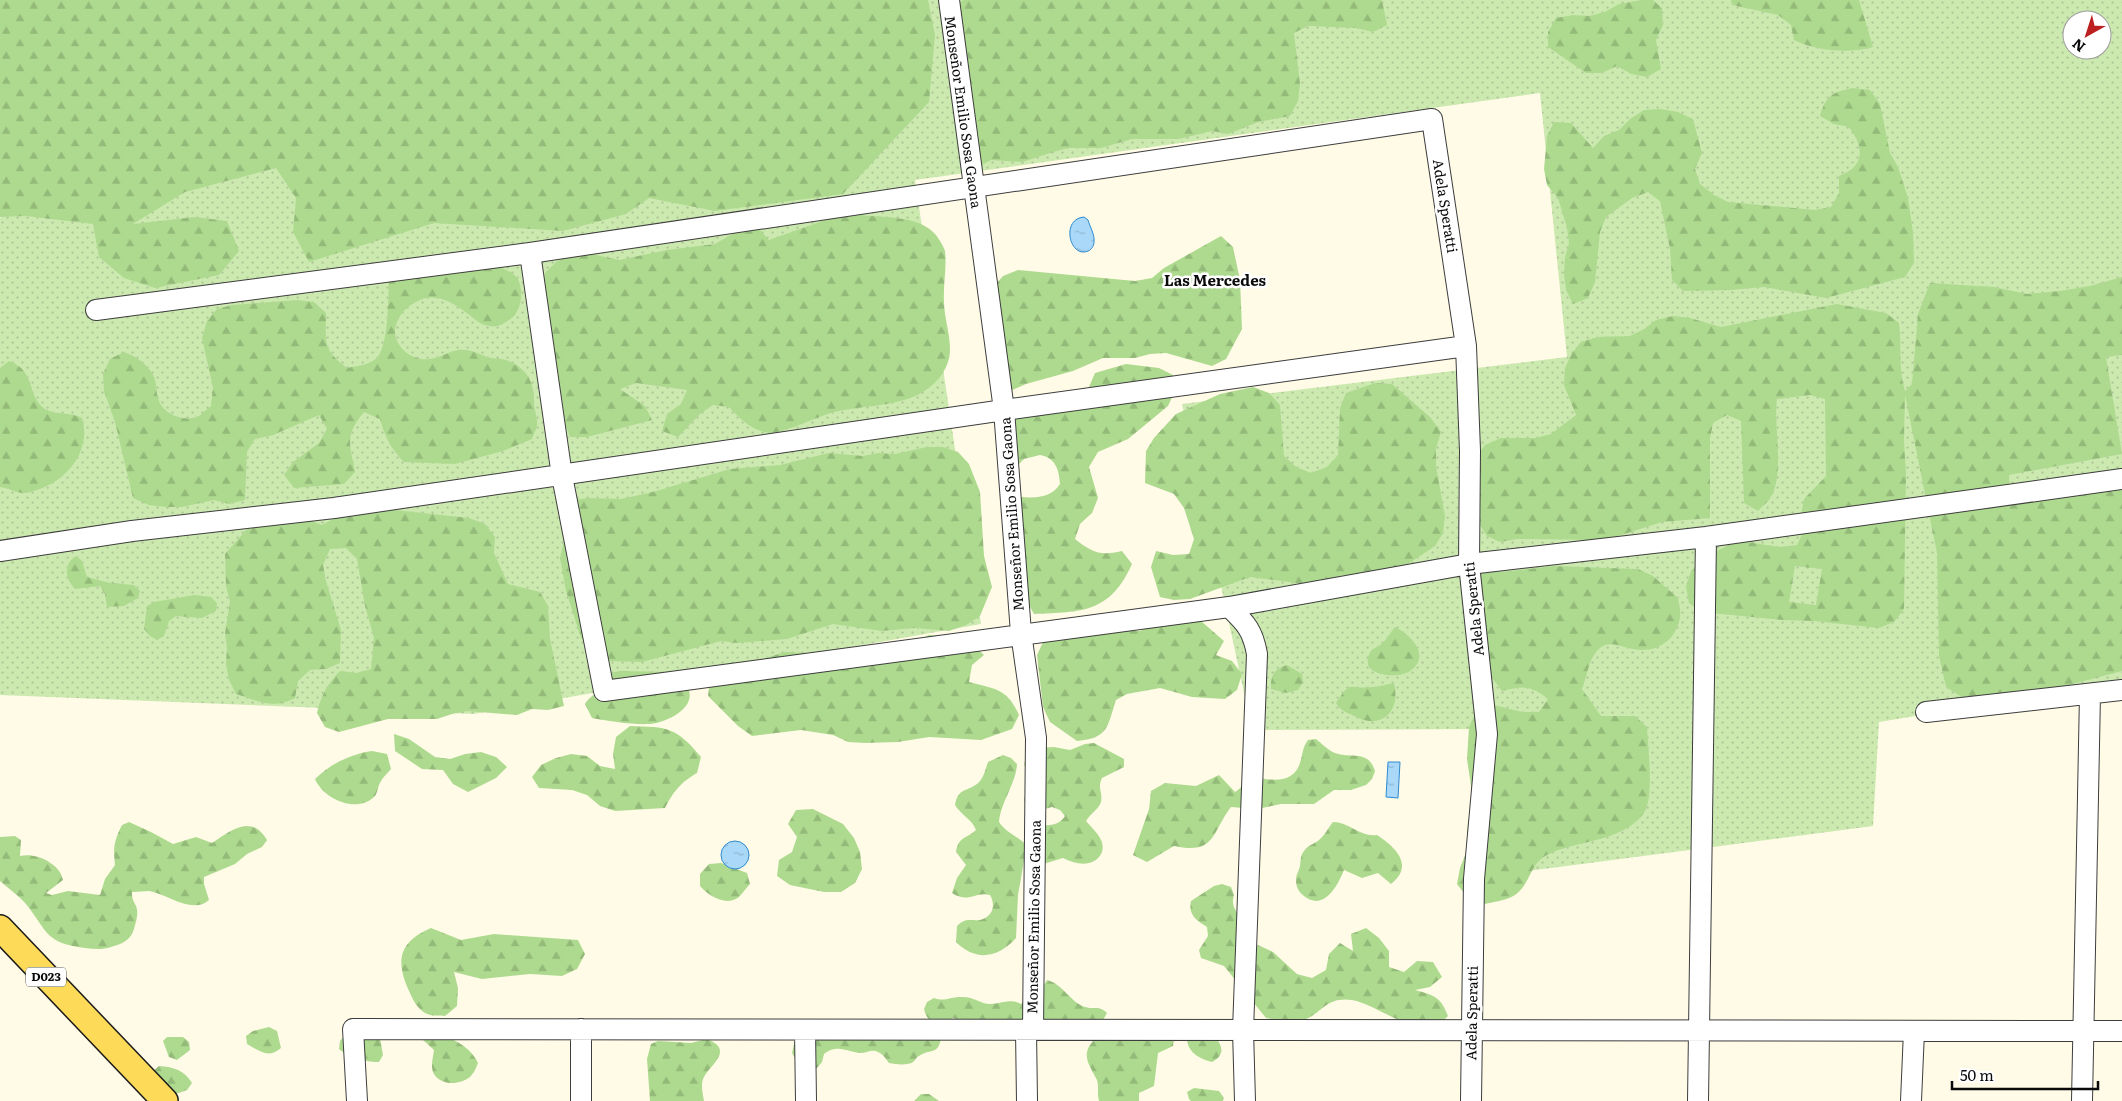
<svg xmlns="http://www.w3.org/2000/svg" width="2122" height="1101" font-family="Literata,serif">
<style>
.grass{fill:url(#grass-dots);fill-rule:evenodd}
.forest{fill:url(#forest-firs);fill-rule:evenodd}
.water{fill:url(#water-ripples);stroke:#2e8ad1}
.lines{fill:none;stroke-linecap:round;stroke-linejoin:round}
.minor-casing{stroke:#3d3d3d;stroke-width:22}
.major-casing{stroke:#1b1b1b;stroke-width:28}
.minor{stroke:#fff;stroke-width:20}
.major{stroke:#fddb58;stroke-width:25}
.labels{text-anchor:middle;stroke-width:5;stroke-linejoin:round;paint-order:stroke}
.shield{fill:#fff;stroke:#545454;stroke-width:1}
.shield-label{font-size:12px;font-weight:bold;fill:#0a0a0a}
.street-label{font-size:14px;fill:#0a0a0a;stroke:#fff}
.neighbourhood-label{font-size:15px;font-weight:bold;fill:#0a0a0a;stroke:#fff}
</style>
<defs>
<pattern id="grass-dots" width="8" height="8" patternUnits="userSpaceOnUse" patternTransform="scale(1.25)"><rect width="8" height="8" fill="#cce9b0"/><path d="M2 2h.1M6 6h.1" fill="none" stroke="#aec696" stroke-width="1.8" stroke-linecap="round"/></pattern>
<pattern id="forest-firs" width="22" height="20" patternUnits="userSpaceOnUse" patternTransform="scale(1.25)"><rect width="22" height="20" fill="#aeda8f"/><path d="M5 1l3.5 6h-7zM16 11l3.5 6h-7z" fill="#94ba7a"/></pattern>
<pattern id="water-ripples" width="26" height="14" patternUnits="userSpaceOnUse" patternTransform="scale(1.25)"><rect width="26" height="14" fill="#a9d8f8"/><path d="M2 4q2-2 4 0t4 0M15 11q2-2 4 0t4 0" fill="none" stroke="#90b8d3"/></pattern>
</defs>
<rect width="100%" height="100%" fill="#fffbe6"/>
<path class="grass" d="M 208,0 L 2122,0 L 2122,682 L 1879,722 L 1873,826 L 1482,877 L 1489,729 L 1252,730 L 1182,404 L 1567,357 L 1540,93 L 915,180 L 981,624 L 474,714 L 0,695 L 0,218 L 205,105 ZM 2072,20 L 2102,20 L 2102,50 L 2072,50 Z"/>
<path class="forest" d="M 0,0 L 928,0 L 935,35 L 929,102 L 843,194 L 715,211 L 649,198 L 626,214 L 563,231 L 434,223 L 309,262 L 293,232 L 296,198 L 276,168 L 185,192 L 133,224 L 195,217 L 227,221 L 239,251 L 219,275 L 155,288 L 124,278 L 99,257 L 93,224 L 26,216 L 0,217 Z
M 963,0 L 1382,0 L 1387,25 L 1373,32 L 1356,28 L 1308,26 L 1294,33 L 1300,84 L 1298,101 L 1290,116 L 1258,122 L 1228,134 L 1212,131 L 1179,139 L 1132,139 L 1101,148 L 1068,148 L 1053,152 L 1022,162 L 991,160 L 976,168 L 951,10 Z
M 1641,0 L 1653,0 L 1662,8 L 1663,25 L 1656,40 L 1661,69 L 1647,77 L 1631,74 L 1617,66 L 1602,73 L 1586,73 L 1548,47 L 1548,32 L 1556,18 L 1573,15 L 1589,16 L 1605,12 L 1619,4 Z
M 1731,0 L 1859,0 L 1873,47 C 1848,54 1817,51 1794,40 L 1791,25 L 1778,15 L 1732,5 Z
M 1853,88 L 1870,90 L 1880,104 L 1890,153 L 1898,167 L 1908,198 L 1913,232 L 1914,263 L 1905,277 L 1826,298 L 1764,287 L 1731,290 L 1683,291 L 1672,280 L 1670,249 L 1660,201 L 1648,192 L 1632,198 L 1606,217 L 1600,232 L 1595,282 L 1588,298 L 1573,304 L 1566,290 L 1564,274 L 1565,258 L 1569,243 L 1567,228 L 1558,198 L 1547,185 L 1544,169 L 1547,136 L 1554,122 L 1571,123 L 1593,148 L 1604,136 L 1619,130 L 1630,119 L 1644,110 L 1661,109 L 1678,112 L 1693,119 L 1702,153 L 1695,169 L 1700,184 L 1714,195 L 1728,202 L 1815,210 L 1831,207 L 1839,193 L 1839,176 C 1843,174 1850,171 1853,168 C 1866,155 1858,139 1849,127 L 1834,124 L 1820,116 C 1826,95 1833,92 1853,88 Z
M 861,215 C 885,218 919,215 936,235 C 939,239 944,247 945,251 C 947,267 943,285 944,301 C 944,317 950,333 950,349 C 950,360 946,369 940,377 C 914,410 866,403 831,413 C 817,417 781,434 770,433 C 752,431 740,419 729,407 L 713,405 L 700,414 L 678,437 L 662,431 L 667,414 L 681,404 L 687,390 L 636,383 L 620,389 L 645,406 L 652,420 L 587,437 L 570,437 L 558,405 L 542,289 L 545,273 L 556,262 L 571,254 L 587,253 L 619,260 L 667,250 L 715,244 L 743,228 L 759,229 L 769,240 L 828,219 Z
M 1221,236 L 1233,247 L 1240,280 L 1242,329 L 1226,359 L 1212,366 L 1166,353 L 1150,354 L 1135,358 L 1103,358 L 1073,371 L 1026,384 L 1008,392 L 981,317 L 981,301 L 1003,276 L 1018,270 L 1135,281 L 1152,278 L 1164,268 Z
M 485,264 C 495,266 505,268 513,274 C 526,283 523,312 509,320 C 501,326 495,328 485,325 C 480,324 476,320 472,317 C 456,305 438,291 418,301 C 407,306 400,313 396,325 C 390,343 411,362 429,359 C 439,358 448,352 458,350 C 469,349 477,353 487,357 C 493,359 500,358 506,360 C 526,367 535,382 534,403 C 534,410 538,418 537,425 C 537,429 533,435 532,439 L 503,451 L 455,464 L 404,462 C 391,449 385,437 380,419 L 364,412 C 344,436 350,444 355,472 L 344,484 L 294,488 L 284,475 L 293,462 L 319,443 L 327,429 L 319,415 L 273,435 L 255,439 L 247,452 L 245,500 L 229,504 L 214,500 L 182,507 L 166,507 L 149,505 L 133,498 L 115,422 L 104,391 L 103,374 L 110,359 L 124,352 C 134,356 142,360 149,369 C 158,380 155,386 158,398 C 162,414 184,423 199,416 C 203,413 207,409 211,406 L 213,388 L 202,338 L 207,321 L 217,309 L 232,305 L 298,300 L 314,302 L 326,313 C 326,343 322,349 347,368 C 357,366 369,365 377,358 C 389,345 388,296 389,277 Z
M 2122,277 L 2122,355 L 2106,357 L 2122,454 L 2009,475 L 2010,499 L 2122,485 L 2122,671 L 2008,701 L 1974,705 L 1946,687 L 1939,656 L 1937,553 L 1905,395 L 1904,440 L 1906,474 L 1904,609 L 1894,622 L 1879,628 L 1814,621 L 1782,620 L 1701,612 L 1689,603 L 1686,587 L 1691,571 L 1702,558 L 1731,544 L 1747,542 L 1780,547 L 1797,545 L 1804,530 L 1801,515 L 1804,499 L 1826,476 L 1825,399 L 1810,395 L 1777,399 C 1773,426 1786,477 1769,500 C 1766,504 1761,507 1758,511 L 1744,503 L 1741,421 L 1727,415 L 1713,423 L 1710,439 L 1710,518 L 1662,522 L 1615,537 L 1599,540 L 1517,539 L 1500,542 L 1487,536 L 1478,522 L 1476,457 L 1485,445 L 1501,438 L 1535,438 L 1551,434 L 1576,415 L 1564,385 L 1565,368 L 1572,353 L 1581,342 L 1597,337 L 1630,336 L 1644,329 L 1656,320 L 1673,316 L 1690,318 L 1721,327 L 1837,304 L 1886,313 L 1899,323 C 1902,346 1898,369 1905,391 L 1912,384 L 1918,314 L 1930,283 L 1994,287 L 2027,294 L 2060,291 L 2090,286 ZM 1795,566 L 1822,569 L 1816,605 L 1789,602 Z
M 9,361 C 37,371 26,396 45,409 C 56,416 70,411 82,418 C 93,455 61,487 26,493 C 19,494 8,488 0,487 L 0,368 Z
M 1126,364 L 1159,368 L 1173,375 L 1175,391 L 1168,406 L 1128,439 L 1098,452 L 1089,467 L 1098,498 L 1092,513 L 1080,524 L 1075,539 C 1093,553 1100,556 1122,551 L 1132,564 C 1110,613 1082,612 1034,614 L 1026,600 L 1006,411 L 1082,403 L 1095,373 ZM 1040,455 C 1056,458 1059,470 1060,484 C 1051,498 1037,498 1021,497 L 1016,467 L 1024,459 Z
M 1375,383 L 1392,384 L 1431,418 L 1441,432 L 1436,448 L 1436,466 L 1445,516 L 1443,533 L 1435,546 L 1408,564 L 1376,575 L 1343,575 L 1312,585 L 1250,577 L 1190,599 L 1174,600 L 1160,597 L 1151,567 L 1156,551 L 1173,555 L 1189,554 L 1194,539 L 1184,508 L 1174,494 L 1145,483 L 1146,451 L 1154,438 L 1176,414 L 1220,394 L 1253,387 L 1269,393 L 1280,405 L 1284,456 L 1296,467 L 1311,473 L 1327,467 L 1338,455 L 1340,408 L 1346,393 Z
M 927,447 L 943,447 L 958,452 L 969,464 L 980,492 L 984,556 L 992,587 L 980,616 L 966,625 L 949,631 L 915,628 L 882,631 L 833,624 L 787,639 L 737,643 L 721,641 L 642,662 L 609,661 L 581,638 L 566,591 L 560,558 L 564,541 L 558,509 L 573,500 L 589,498 L 621,499 L 653,492 L 730,469 L 780,465 L 829,453 L 863,456 L 878,453 L 895,454 Z
M 367,507 L 469,518 L 485,524 L 495,537 L 494,553 L 508,584 L 540,592 L 548,606 L 550,639 L 564,706 L 548,710 L 532,709 L 517,715 L 467,711 L 452,714 L 437,719 L 388,719 L 339,732 L 325,727 L 317,713 C 321,696 327,684 340,671 L 356,673 L 371,669 L 374,638 L 365,606 L 357,559 L 346,548 L 330,549 L 323,565 L 326,581 L 341,630 L 340,663 L 326,669 L 310,670 L 298,681 L 295,698 C 272,710 259,701 236,694 L 229,680 L 226,664 L 227,648 L 225,633 L 230,602 L 226,586 L 225,554 L 246,530 L 275,517 L 291,513 L 322,525 L 351,510 Z
M 76,556 L 82,561 L 87,577 L 110,583 L 134,585 L 140,591 L 138,598 L 124,606 L 107,607 L 105,594 L 100,586 L 75,589 C 65,579 63,564 76,556 Z
M 1554,566 L 1638,569 L 1653,576 L 1678,598 C 1679,604 1681,611 1680,617 C 1677,640 1656,654 1633,649 C 1622,647 1610,640 1600,648 C 1588,658 1588,675 1582,689 L 1601,716 L 1635,716 L 1647,727 C 1648,747 1654,795 1645,811 C 1637,826 1615,835 1600,839 C 1582,844 1561,847 1545,856 C 1530,865 1529,886 1515,895 C 1506,901 1491,902 1481,905 L 1467,897 L 1457,884 L 1460,868 L 1466,853 L 1468,821 L 1474,806 L 1467,759 L 1469,727 L 1476,712 L 1490,704 L 1522,712 L 1539,712 L 1548,699 C 1531,685 1523,686 1502,691 L 1483,666 L 1471,575 L 1486,571 L 1502,572 Z
M 195,595 L 211,597 L 217,603 L 216,611 L 202,618 L 176,616 L 169,621 L 164,636 L 157,640 L 150,636 L 144,629 L 147,606 L 154,602 Z
M 1201,621 L 1224,641 L 1216,655 L 1232,661 L 1242,674 L 1237,690 L 1225,699 L 1192,697 L 1160,688 L 1127,694 L 1116,700 C 1107,727 1109,738 1077,741 L 1050,722 L 1043,707 L 1037,655 L 1044,640 L 1108,630 L 1140,631 L 1155,624 Z
M 1395,627 C 1410,634 1432,656 1410,671 C 1399,679 1360,677 1369,655 C 1371,648 1375,649 1380,645 C 1386,641 1390,633 1395,627 Z
M 929,635 C 954,637 966,637 984,655 L 972,665 L 969,682 C 995,689 1007,688 1019,715 L 1012,729 L 981,740 L 929,737 L 898,742 L 865,743 L 848,742 L 833,735 L 801,730 L 752,736 L 738,726 L 708,696 L 710,679 L 724,671 L 785,652 L 866,656 L 899,649 Z
M 1287,665 L 1302,674 L 1303,682 L 1298,690 L 1286,693 L 1271,689 C 1270,677 1274,668 1287,665 Z
M 619,671 L 667,672 L 678,683 L 686,685 C 701,706 667,723 649,724 C 635,725 606,721 592,718 L 585,704 C 589,697 592,697 597,692 C 607,681 597,676 619,671 Z
M 1394,683 C 1401,711 1382,731 1354,716 C 1346,712 1341,711 1336,703 C 1352,678 1348,690 1371,687 C 1379,687 1387,684 1394,683 Z
M 630,726 C 668,727 676,727 701,757 L 697,773 C 680,783 674,791 665,808 L 615,811 L 600,806 L 587,795 L 572,790 L 539,788 L 532,777 L 541,765 L 556,758 L 571,754 L 587,756 L 600,766 L 615,769 L 613,754 L 616,737 Z
M 394,734 L 409,739 L 435,757 L 450,759 L 465,754 L 481,752 L 496,757 L 507,767 L 496,778 L 468,792 L 453,784 L 443,770 L 422,769 L 395,751 Z
M 1316,739 C 1321,743 1329,751 1335,753 C 1351,759 1368,749 1375,771 L 1372,779 L 1366,785 L 1351,790 L 1334,790 L 1314,804 L 1281,804 L 1257,809 L 1231,807 C 1211,833 1216,855 1174,846 L 1147,862 L 1133,855 L 1149,809 L 1151,791 L 1165,783 L 1196,786 L 1219,775 L 1235,792 C 1242,788 1245,781 1252,777 C 1270,780 1293,785 1300,763 C 1303,754 1302,748 1308,740 Z
M 1094,743 L 1124,759 L 1124,767 L 1102,778 C 1097,788 1103,792 1101,802 C 1099,809 1090,814 1086,821 C 1091,827 1098,833 1101,840 C 1103,844 1103,848 1102,852 C 1095,868 1076,865 1063,858 L 1040,865 L 1026,849 L 1018,895 L 1016,938 C 998,958 976,962 956,942 L 957,926 C 959,924 961,922 964,921 C 968,919 975,921 980,920 C 993,917 996,905 990,895 C 975,891 969,904 952,893 L 957,878 L 966,865 L 956,852 C 958,837 966,839 976,830 C 972,819 961,815 955,805 C 958,788 966,792 977,784 C 984,778 985,770 988,762 L 1003,755 L 1011,758 L 1017,764 C 1016,784 1001,801 999,822 C 1006,833 1018,836 1026,845 L 1037,827 C 1049,824 1058,827 1065,816 L 1060,810 L 1052,807 L 1045,809 L 1026,807 L 1024,799 L 1029,783 L 1024,763 L 1037,748 L 1054,747 L 1070,750 L 1085,744 Z
M 372,751 L 387,754 L 391,769 C 388,773 383,777 381,781 C 378,785 378,792 375,796 C 358,814 324,800 315,779 C 330,764 351,754 372,751 Z
M 813,809 L 843,824 L 854,838 L 860,852 L 862,869 L 855,883 L 841,892 L 824,892 L 790,885 L 777,876 L 779,860 L 792,852 L 797,837 L 788,824 L 796,810 Z
M 129,822 L 151,832 L 173,844 L 196,837 L 212,843 C 230,831 251,813 267,840 L 262,847 L 247,854 L 235,864 L 204,877 L 204,884 L 209,900 C 192,915 168,894 149,891 C 144,891 138,892 132,892 C 132,899 133,900 136,906 C 139,913 136,922 134,929 C 131,940 122,944 111,947 C 102,950 94,949 85,948 C 45,943 48,932 26,904 C 19,896 8,888 0,881 L 0,837 L 15,836 L 21,840 L 20,856 C 35,852 60,863 63,880 L 46,893 L 52,895 L 68,891 L 100,895 L 105,879 L 115,865 C 113,847 114,841 122,825 Z
M 1333,822 C 1349,822 1362,838 1377,835 C 1395,847 1415,865 1391,884 L 1378,873 L 1362,878 L 1344,870 C 1338,885 1324,912 1304,896 C 1299,892 1296,888 1296,880 C 1296,874 1299,871 1300,866 C 1301,860 1300,856 1304,851 C 1308,845 1314,844 1319,840 C 1325,835 1328,828 1333,822 Z
M 721,863 L 747,873 L 750,884 C 746,888 743,893 739,897 C 726,907 709,896 700,886 L 700,874 L 709,864 Z
M 1222,884 L 1231,887 L 1234,895 C 1230,908 1238,911 1243,923 C 1235,939 1234,941 1245,956 L 1258,945 L 1273,952 L 1297,974 L 1312,978 L 1326,970 L 1329,954 L 1340,943 L 1353,951 L 1351,934 L 1366,928 L 1379,938 L 1389,951 L 1389,967 L 1404,972 L 1417,961 L 1433,962 L 1442,977 L 1430,987 L 1415,990 C 1434,995 1441,997 1448,1016 C 1445,1019 1440,1024 1436,1026 C 1412,1035 1376,1004 1352,1000 C 1325,996 1323,1014 1301,1021 C 1292,1024 1276,1020 1266,1018 L 1224,966 L 1201,958 L 1199,950 L 1208,936 L 1207,927 C 1196,920 1188,915 1191,901 L 1214,886 Z
M 431,928 L 461,940 L 494,934 L 578,940 L 585,954 L 577,969 L 562,976 L 530,974 L 482,979 L 454,972 L 458,988 L 457,1006 L 445,1016 C 440,1015 434,1016 430,1015 C 419,1012 414,1002 410,993 C 395,962 398,942 431,928 Z
M 1047,980 C 1063,984 1070,1002 1085,1007 C 1095,1010 1098,1005 1107,1013 L 1103,1020 L 1095,1022 L 969,1024 L 953,1018 L 948,1023 C 935,1023 927,1023 924,1009 L 927,1002 L 934,998 C 944,1002 950,997 960,997 C 974,996 980,1004 990,1004 C 1002,1004 1010,998 1021,1004 L 1043,987 Z
M 269,1027 L 277,1031 L 281,1048 C 268,1059 260,1051 247,1044 L 246,1036 L 253,1031 Z
M 350,1029 L 380,1038 L 383,1055 L 379,1062 C 369,1063 347,1056 339,1049 L 340,1041 Z
M 421,1031 C 442,1033 469,1043 478,1063 C 476,1068 474,1073 470,1077 C 460,1085 441,1086 434,1074 C 430,1067 433,1058 434,1050 L 423,1040 Z
M 1191,1034 L 1215,1037 C 1224,1047 1224,1056 1212,1062 C 1200,1059 1189,1053 1187,1041 Z
M 167,1037 L 183,1037 L 189,1042 L 190,1050 L 177,1060 L 169,1057 L 163,1041 Z
M 941,1037 C 939,1056 930,1048 919,1056 C 916,1057 916,1060 913,1062 C 907,1066 896,1064 889,1063 C 886,1059 883,1054 878,1052 C 872,1049 868,1052 862,1053 C 847,1053 839,1043 824,1054 L 822,1062 L 817,1068 C 805,1069 797,1063 792,1053 L 794,1044 L 799,1039 Z
M 1174,1038 L 1173,1046 L 1158,1053 L 1154,1086 L 1139,1093 L 1139,1101 L 1099,1101 C 1097,1095 1099,1086 1097,1080 C 1090,1065 1079,1055 1095,1039 Z
M 707,1039 C 735,1050 710,1065 704,1077 C 700,1084 703,1094 704,1101 L 650,1101 L 647,1059 L 651,1044 L 658,1041 L 691,1043 Z
M 159,1066 C 174,1067 184,1070 192,1083 L 187,1090 L 165,1098 L 151,1073 Z
M 1194,1088 L 1219,1091 L 1224,1098 L 1223,1101 L 1191,1101 L 1189,1099 L 1187,1092 Z
M 921,1094 L 929,1094 L 939,1101 L 914,1101 Z"/>
<path class="water" d="M 1084,217 L 1088,220 C 1090,227 1095,235 1094,242 C 1094,246 1091,250 1088,251 C 1070,259 1060,219 1084,217 Z
M 1388,762 L 1400,762 L 1398,798 L 1386,797 Z
M721 855a14 14 0 1 1 28 0a14 14 0 1 1-28 0Z"/>
<g class="lines">
<g class="minor-casing">
<path id="minor" d="M 949,0 L 1004,410 L 1021,633 L 1036,738 L 1033,1030
M 530,253 L 562,476 L 604,691 L 1229,607 L 1469,564 L 1706,537 L 2122,479
M 96,310 L 530,253 L 1432,119 L 1466,346 L 1470,451 L 1469,564 L 1487,734 L 1474,879 L 1471,1101
M 0,551 L 132,531 L 334,508 L 1004,410 L 1466,346
M 1229,607 C 1246,623 1253,631 1257,654 L 1243,1030 L 1245,1101
M 1926,712 L 2122,690
M 581,1029 L 581,1101
M 805,1030 L 806,1101
M 1026,1030 L 1027,1101
M 357,1101 L 353,1029 L 2122,1031
M 1698,1101 L 1706,537
M 1911,1101 L 1914,1031
M 2082,1101 L 2090,694"/>
</g>
<g class="major-casing">
<path id="major" d="M 0,928 L 165,1101"/>
</g>
<use href="#minor" class="minor"/>
<use href="#major" class="major"/>
</g>
<g class="labels">
<rect class="shield" x="26" y="967.5" width="40" height="19" rx="4"/>
<g class="shield-label">
<text x="46" y="981">D023</text>
</g>
<g class="street-label">
<text transform="translate(963 112) rotate(82)" y="5">Monseñor Emilio Sosa Gaona</text>
<text transform="translate(1445 206) rotate(81)" y="5">Adela Speratti</text>
<text transform="translate(1012 514) rotate(-94)" y="5">Monseñor Emilio Sosa Gaona</text>
<text transform="translate(1474 609) rotate(-96)" y="5">Adela Speratti</text>
<text transform="translate(1034 917) rotate(-89)" y="5">Monseñor Emilio Sosa Gaona</text>
<text transform="translate(1472 1013) rotate(-89)" y="5">Adela Speratti</text>
</g>
<g class="neighbourhood-label">
<text x="1215" y="286">Las Mercedes</text>
</g>
</g>
<g transform="translate(2087 35) rotate(219)"><circle r="24" fill="#ffffff" stroke="#9d9d9d"/>
<path d="M0-4L9 19L0 12L-9 19Z" fill="#bc1f20"/>
<text y="-8" font-size="14" font-weight="bold" text-anchor="middle" fill="#0a0a0a">N</text>
</g>
<path d="M1952 1081v8h146v-8" fill="none" stroke="#0a0a0a" stroke-width="2.5"/>
<text x="1960" y="1081" font-size="15" fill="#0a0a0a" stroke="#ffffff" stroke-width="4" paint-order="stroke">50 m</text>
</svg>
